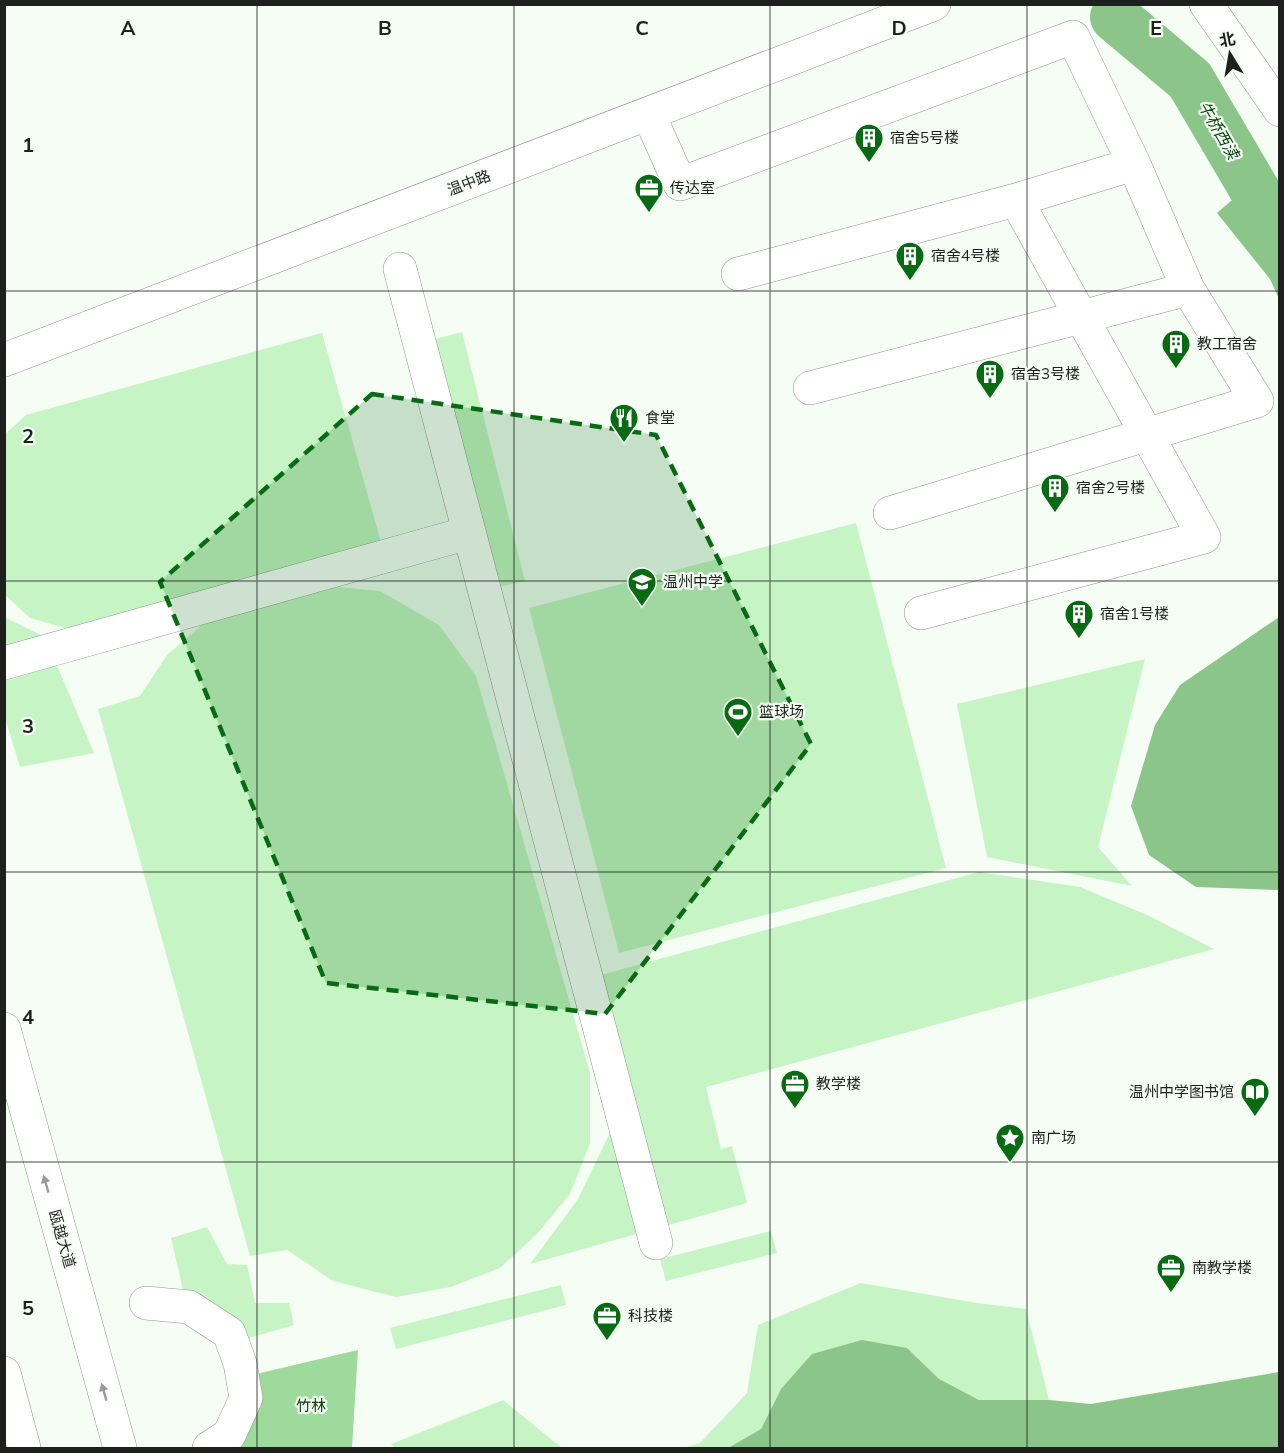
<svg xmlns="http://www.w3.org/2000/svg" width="1284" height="1453" font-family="Mulish,'Noto Sans SC',sans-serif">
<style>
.green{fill:#c7f4c5}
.forest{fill:#9fda9d}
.water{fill:#8bc589}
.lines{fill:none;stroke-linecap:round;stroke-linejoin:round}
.river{stroke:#8bc589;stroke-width:50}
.minor-casing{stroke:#8e958d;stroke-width:34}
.highway-casing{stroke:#8e958d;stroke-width:34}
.minor{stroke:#fff;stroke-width:33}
.highway{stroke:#fff;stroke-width:33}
.oneway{fill:#999b99}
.marked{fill:#096a14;fill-opacity:0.2;stroke:#096a14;stroke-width:4.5;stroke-dasharray:12 8;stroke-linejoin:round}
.grid{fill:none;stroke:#1d201d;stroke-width:1.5;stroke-opacity:0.55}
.labels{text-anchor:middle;stroke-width:4.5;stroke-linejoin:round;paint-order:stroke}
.poi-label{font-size:15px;fill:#1d201d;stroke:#f6fdf5;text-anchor:start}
.street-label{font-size:15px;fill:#1d201d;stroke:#f6fdf5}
.park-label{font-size:15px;fill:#004005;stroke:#f6fdf5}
.water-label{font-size:16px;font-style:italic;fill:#06460b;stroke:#f6fdf5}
.grid-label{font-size:20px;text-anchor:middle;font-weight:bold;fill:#1d201d;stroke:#f6fdf5;stroke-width:4.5;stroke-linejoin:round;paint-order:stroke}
</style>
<rect width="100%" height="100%" fill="#f6fdf5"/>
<path class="green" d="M 462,332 L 525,581 L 494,588 L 431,340 Z
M 322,333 L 381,542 L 75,631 L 30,618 L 5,595 L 4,435 L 26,415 Z
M 856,523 L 946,868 L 619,953 L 529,608 Z
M 317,585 L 380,591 L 439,625 L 476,676 L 590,1073 L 590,1143 L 570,1194 L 538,1233 L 500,1268 L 451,1287 L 396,1297 L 333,1281 L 287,1250 L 250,1256 L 98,709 L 140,696 L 167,655 L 204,623 Z
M 4,617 L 45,637 L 94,753 L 20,767 L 5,718 Z
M 1145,659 L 1098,847 L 1132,886 L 987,857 L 957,704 Z
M 979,872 L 1080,887 L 1147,915 L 1214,949 L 706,1087 L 721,1149 L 732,1146 L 747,1203 L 530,1264 L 578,1199 L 621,1110 L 586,979 Z
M 207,1227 L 227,1264 L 247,1265 L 255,1303 L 289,1303 L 294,1325 L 242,1340 L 185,1298 L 171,1238 Z
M 771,1231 L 777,1253 L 666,1281 L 660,1259 Z
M 861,1283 L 977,1303 L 1026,1309 L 1049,1400 L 979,1400 L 939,1380 L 907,1348 L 781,1389 L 761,1429 L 728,1448 L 684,1448 L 700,1443 L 747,1393 L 758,1325 Z
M 561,1285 L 566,1305 L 396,1349 L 390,1328 Z
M 503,1400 L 562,1448 L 395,1448 L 391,1444 Z"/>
<path class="forest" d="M 358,1350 L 352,1448 L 239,1448 L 251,1427 L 262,1398 L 256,1374 Z"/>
<path class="water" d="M 1253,182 L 1279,186 L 1279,299 L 1270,279 L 1217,213 Z
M 1279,617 L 1279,890 L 1196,887 L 1149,855 L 1131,806 L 1155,725 L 1180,685 Z
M 862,1340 L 907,1348 L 939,1379 L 979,1400 L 1049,1400 L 1091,1404 L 1279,1372 L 1279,1448 L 728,1448 L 761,1429 L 781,1389 L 812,1354 Z"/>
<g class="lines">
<path class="river" d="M 1115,17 L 1190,80 L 1280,233"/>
<g class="minor-casing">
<path id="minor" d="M 1206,4 L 1280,110
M 649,115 L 680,184 L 1073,37 L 1134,164 L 1188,289 L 810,388
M 400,269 L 656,1243
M 738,274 L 1016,200 L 1134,164
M 4,360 L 934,4
M 890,513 L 1257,401 L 1188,289
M 921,613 L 1204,537 L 1016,200
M 4,663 L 468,533
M 146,1303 L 189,1307 L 229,1333 L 240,1363 L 246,1398 L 229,1435 L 209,1448"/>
</g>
<g class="highway-casing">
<path id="highway" d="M 4,1029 L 120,1448
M 4,1373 L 24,1448"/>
</g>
<use href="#minor" class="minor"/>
<use href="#highway" class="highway"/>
</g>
<defs><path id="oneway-solid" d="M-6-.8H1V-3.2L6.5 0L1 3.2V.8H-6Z" transform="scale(1.5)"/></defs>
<g class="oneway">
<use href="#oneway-solid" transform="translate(46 1184) rotate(-106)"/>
<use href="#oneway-solid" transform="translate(104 1392) rotate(-106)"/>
</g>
<path class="marked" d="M 372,394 L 656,435 L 811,744 L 605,1014 L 326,983 L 160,582 Z"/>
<path class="grid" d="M 257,4 L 257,1448M 514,4 L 514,1448M 770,4 L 770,1448M 1027,4 L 1027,1448M 4,291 L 1280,291M 4,581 L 1280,581M 4,872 L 1280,872M 4,1162 L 1280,1162"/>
<defs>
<g id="building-pin" transform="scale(1.5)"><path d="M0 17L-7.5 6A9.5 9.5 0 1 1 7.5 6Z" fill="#096a14" stroke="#f6fdf5"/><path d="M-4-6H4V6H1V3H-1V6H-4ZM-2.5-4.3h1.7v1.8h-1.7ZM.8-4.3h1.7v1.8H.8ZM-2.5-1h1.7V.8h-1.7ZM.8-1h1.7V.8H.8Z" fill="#fff"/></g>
<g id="office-pin" transform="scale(1.5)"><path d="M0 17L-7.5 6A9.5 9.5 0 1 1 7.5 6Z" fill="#096a14" stroke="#f6fdf5"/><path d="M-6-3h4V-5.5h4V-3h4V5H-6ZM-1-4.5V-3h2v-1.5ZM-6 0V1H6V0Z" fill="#fff"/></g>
<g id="restaurant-pin" transform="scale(1.5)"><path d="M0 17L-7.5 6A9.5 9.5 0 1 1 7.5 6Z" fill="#096a14" stroke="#f6fdf5"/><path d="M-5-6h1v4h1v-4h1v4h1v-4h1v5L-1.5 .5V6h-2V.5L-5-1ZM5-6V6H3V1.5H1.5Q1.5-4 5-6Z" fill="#fff"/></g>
<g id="school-pin" transform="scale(1.5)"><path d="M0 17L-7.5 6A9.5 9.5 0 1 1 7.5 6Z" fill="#096a14" stroke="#f6fdf5"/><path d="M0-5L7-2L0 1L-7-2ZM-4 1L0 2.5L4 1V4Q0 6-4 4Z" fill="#fff"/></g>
<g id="stadium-pin" transform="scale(1.5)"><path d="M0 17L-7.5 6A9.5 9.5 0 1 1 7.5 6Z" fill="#096a14" stroke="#f6fdf5"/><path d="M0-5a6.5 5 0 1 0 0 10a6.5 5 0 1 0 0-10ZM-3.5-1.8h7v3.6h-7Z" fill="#fff"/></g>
<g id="library-pin" transform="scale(1.5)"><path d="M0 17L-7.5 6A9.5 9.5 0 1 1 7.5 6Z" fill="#096a14" stroke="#f6fdf5"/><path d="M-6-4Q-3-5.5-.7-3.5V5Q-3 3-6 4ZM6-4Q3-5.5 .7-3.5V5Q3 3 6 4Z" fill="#fff"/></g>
<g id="sight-pin" transform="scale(1.5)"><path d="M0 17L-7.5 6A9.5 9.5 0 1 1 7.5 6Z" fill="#096a14" stroke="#f6fdf5"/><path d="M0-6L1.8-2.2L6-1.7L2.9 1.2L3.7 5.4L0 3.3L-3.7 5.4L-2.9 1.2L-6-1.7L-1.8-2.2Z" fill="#fff"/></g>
</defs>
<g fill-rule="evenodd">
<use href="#building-pin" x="869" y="138"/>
<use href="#office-pin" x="649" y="188"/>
<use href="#building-pin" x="910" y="256"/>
<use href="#building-pin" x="1176" y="344"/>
<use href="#building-pin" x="990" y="374"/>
<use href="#restaurant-pin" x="624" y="418"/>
<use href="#building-pin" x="1055" y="488"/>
<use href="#school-pin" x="642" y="582"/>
<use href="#building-pin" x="1079" y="614"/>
<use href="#stadium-pin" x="738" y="712"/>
<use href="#office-pin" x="795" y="1084"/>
<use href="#library-pin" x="1255" y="1092"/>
<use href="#sight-pin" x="1010" y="1138"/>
<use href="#office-pin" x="1171" y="1268"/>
<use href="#office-pin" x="607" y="1316"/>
</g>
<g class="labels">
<g class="poi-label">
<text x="890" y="143">宿舍5号楼</text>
<text x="670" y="193">传达室</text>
<text x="931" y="261">宿舍4号楼</text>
<text x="1197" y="349">教工宿舍</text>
<text x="1011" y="379">宿舍3号楼</text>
<text x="645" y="423">食堂</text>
<text x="1076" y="493">宿舍2号楼</text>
<text x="663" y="587">温州中学</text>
<text x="1100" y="619">宿舍1号楼</text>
<text x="759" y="717">篮球场</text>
<text x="816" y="1089">教学楼</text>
<text x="1234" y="1097" text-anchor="end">温州中学图书馆</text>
<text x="1031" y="1143">南广场</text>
<text x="1192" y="1273">南教学楼</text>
<text x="628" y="1321">科技楼</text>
</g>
<g class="street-label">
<text transform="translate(469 183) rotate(-21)" y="5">温中路</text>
<text transform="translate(62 1239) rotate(74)" y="5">瓯越大道</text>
</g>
<g class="park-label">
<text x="311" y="1411">竹林</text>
</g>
<g class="water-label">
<text transform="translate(1219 130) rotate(60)" y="6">牛桥西渎</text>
</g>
</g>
<g class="grid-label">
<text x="128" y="35">A</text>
<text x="385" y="35">B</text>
<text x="642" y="35">C</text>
<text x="899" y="35">D</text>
<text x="1156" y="35">E</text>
<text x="28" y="152">1</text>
<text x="28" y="443">2</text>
<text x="28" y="733">3</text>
<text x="28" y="1024">4</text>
<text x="28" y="1315">5</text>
</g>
<rect width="1284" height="1453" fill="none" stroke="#1d201d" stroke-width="12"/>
<g transform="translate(1230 54) rotate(349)" stroke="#f6fdf5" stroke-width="4.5" paint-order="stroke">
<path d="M0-4.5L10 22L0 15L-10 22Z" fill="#1d201d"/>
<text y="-9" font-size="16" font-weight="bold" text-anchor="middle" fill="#1d201d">北</text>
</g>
</svg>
